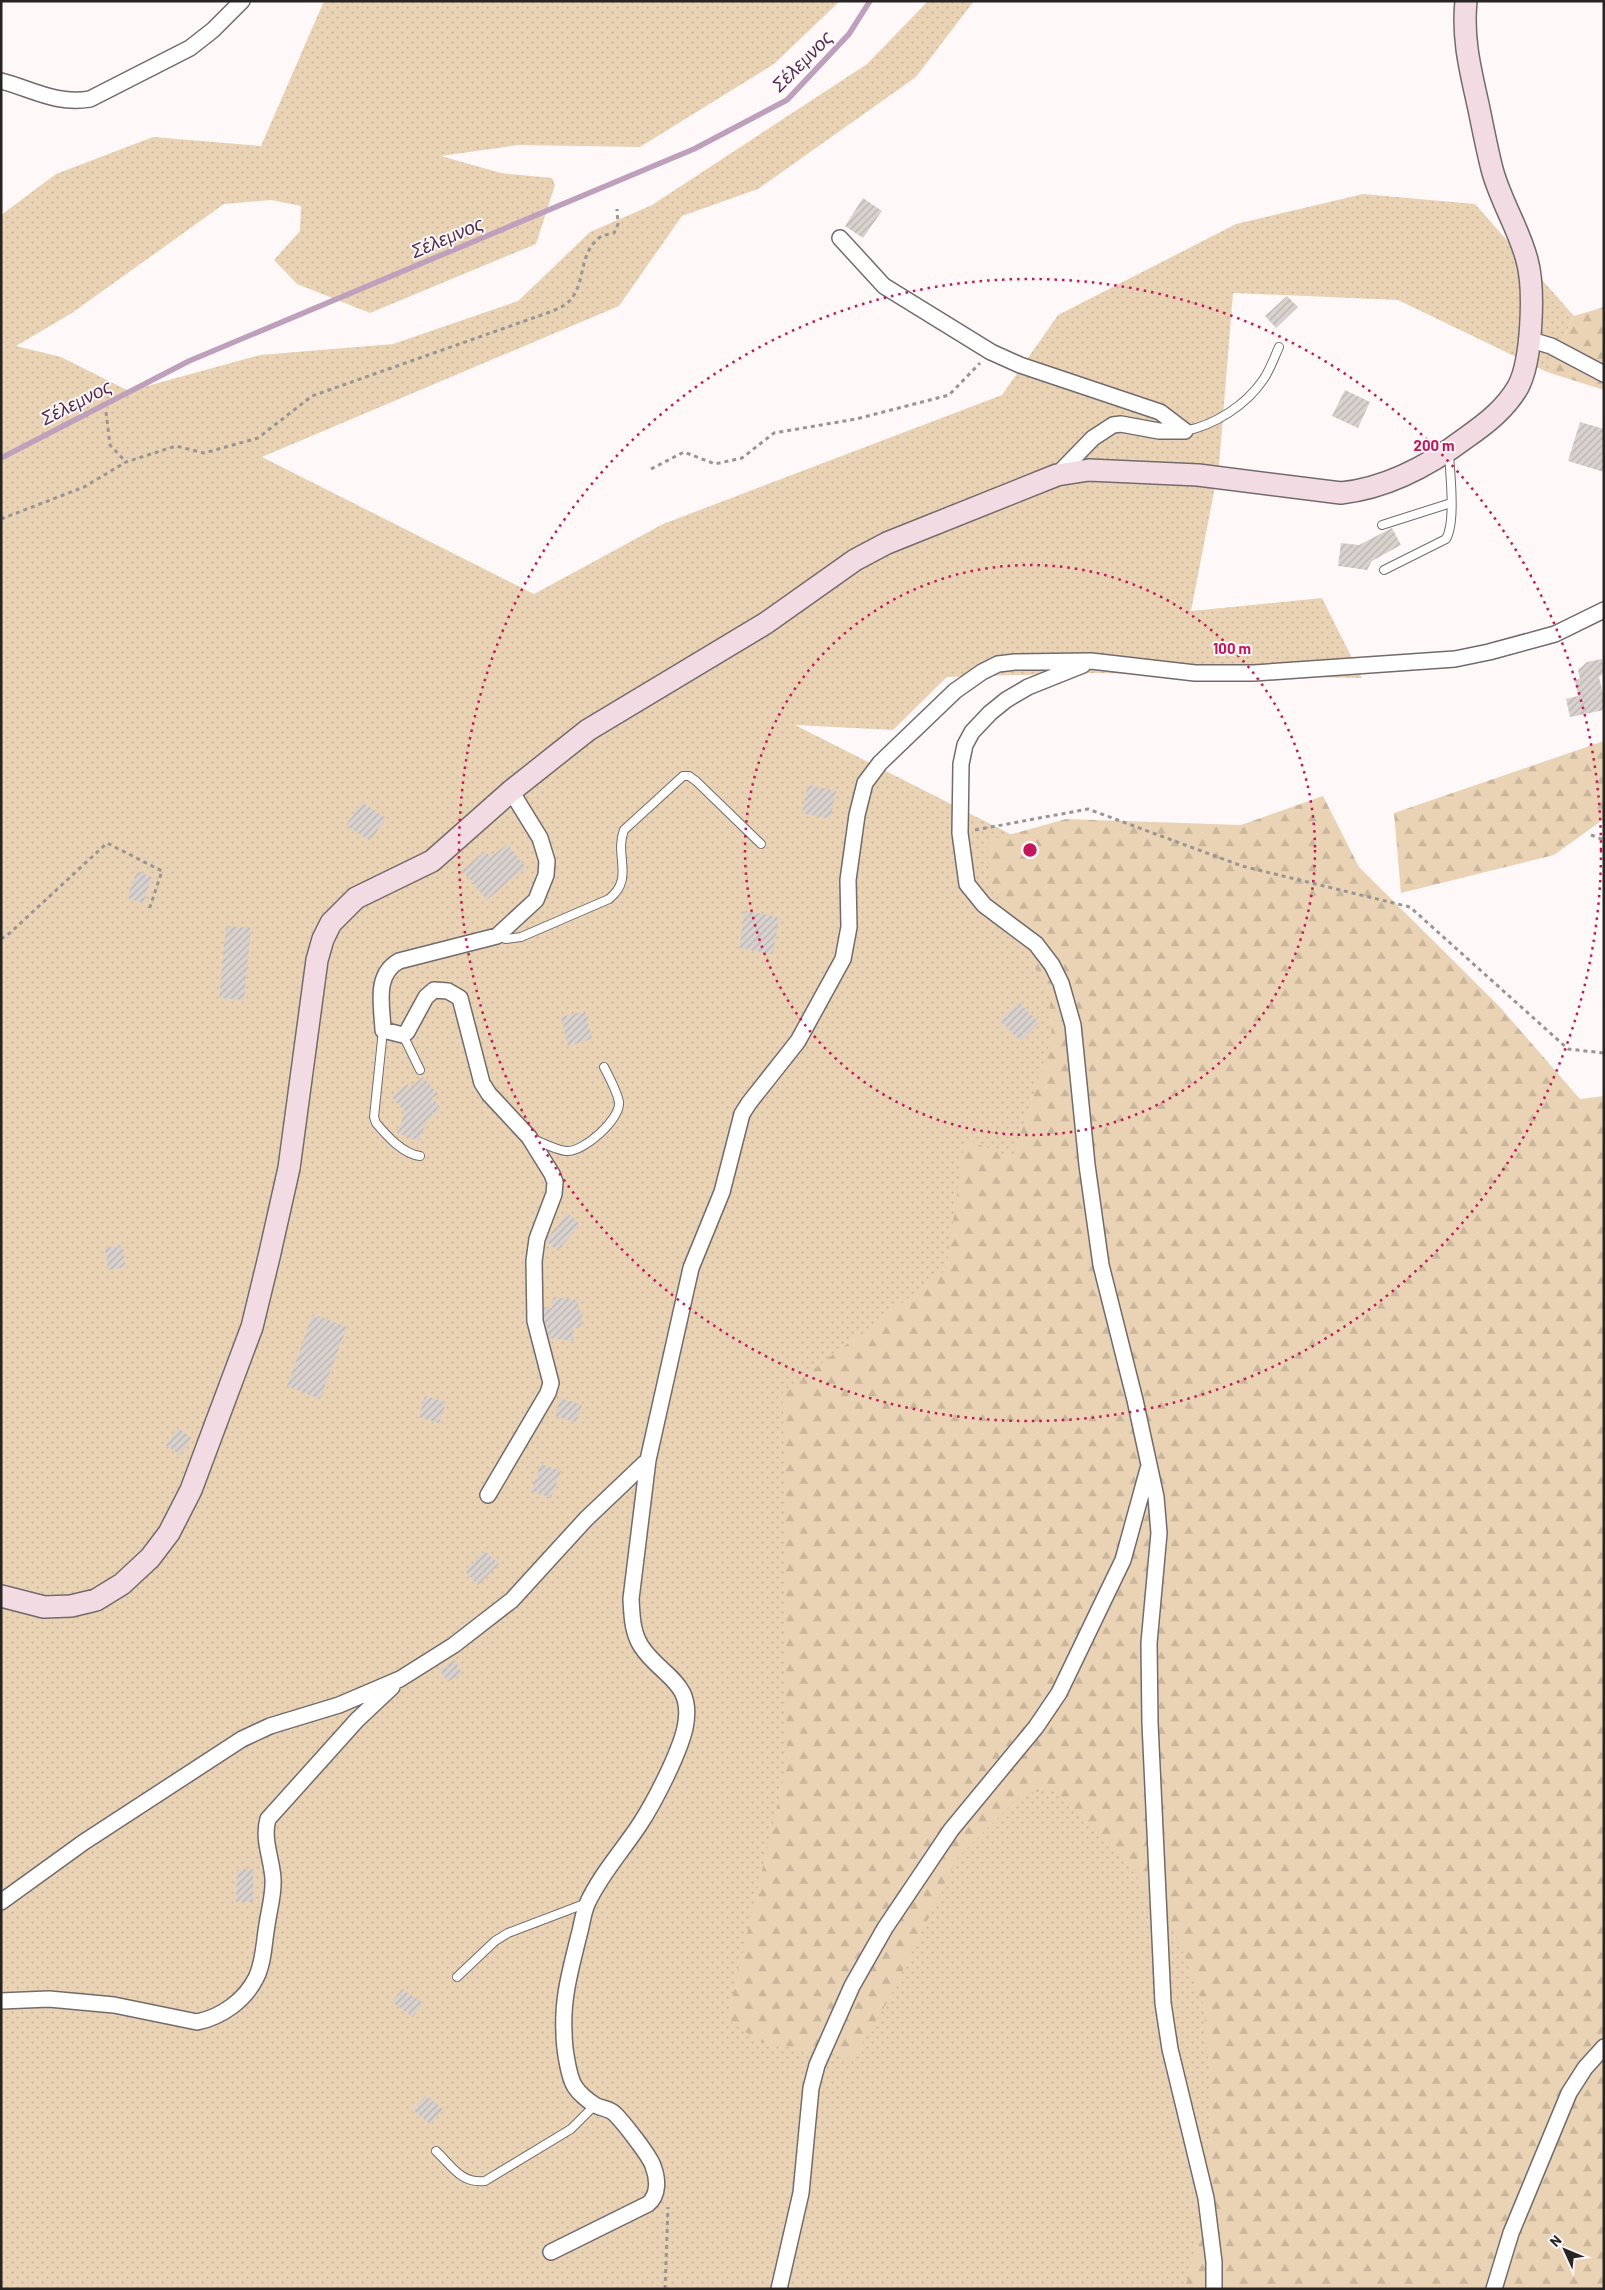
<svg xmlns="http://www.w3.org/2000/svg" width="1605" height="2290" font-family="Barlow,sans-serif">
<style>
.green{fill:url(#green-dots)}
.forest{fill:url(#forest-firs)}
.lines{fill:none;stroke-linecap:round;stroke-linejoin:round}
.stream{stroke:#bfa0bc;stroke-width:5.5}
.building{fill:url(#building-hatch)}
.service-casing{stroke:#736b6b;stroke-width:10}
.minor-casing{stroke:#736b6b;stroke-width:18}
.secondary-casing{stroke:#736b6b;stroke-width:24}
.path{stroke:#999594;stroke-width:3;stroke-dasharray:4 4;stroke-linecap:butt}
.service{stroke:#fff;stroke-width:8}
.minor{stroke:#fff;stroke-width:15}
.secondary{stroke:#f3dbe4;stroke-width:21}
.ring{fill:none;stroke:#c2185b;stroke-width:2.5;stroke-dasharray:2.5 5}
.labels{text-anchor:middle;stroke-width:4;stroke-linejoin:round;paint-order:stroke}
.water-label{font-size:19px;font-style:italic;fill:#532b51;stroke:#fef9f8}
.centre{fill:#c2185b;stroke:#fef9f8;stroke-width:2.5}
.ring-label{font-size:15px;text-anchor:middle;font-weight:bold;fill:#c2185b;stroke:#fef9f8;stroke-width:4;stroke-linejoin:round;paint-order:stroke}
</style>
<defs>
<pattern id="green-dots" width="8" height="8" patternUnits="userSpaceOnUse" patternTransform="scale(1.25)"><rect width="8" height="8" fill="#ead3b4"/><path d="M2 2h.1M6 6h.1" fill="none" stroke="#c9b59b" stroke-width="1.8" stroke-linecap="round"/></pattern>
<pattern id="forest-firs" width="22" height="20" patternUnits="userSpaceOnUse" patternTransform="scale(1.25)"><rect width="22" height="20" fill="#ead3b4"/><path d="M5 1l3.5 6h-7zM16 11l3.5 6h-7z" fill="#c9b59b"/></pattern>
<pattern id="building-hatch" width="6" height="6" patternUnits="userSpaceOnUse" patternTransform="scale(1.25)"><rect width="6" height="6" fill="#d8d1cd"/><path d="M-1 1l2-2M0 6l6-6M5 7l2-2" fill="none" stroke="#b9b3b0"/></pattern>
</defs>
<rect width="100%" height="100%" fill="#fef9f8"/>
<path class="green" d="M 324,1 L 840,1 L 774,64 L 640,147 L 518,145 L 441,156 L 501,173 L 552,178 L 555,185 L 536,244 L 370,313 L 297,284 L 274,260 L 300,231 L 301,206 L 271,200 L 224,204 L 72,313 L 16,346 L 61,357 L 129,391 L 260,355 L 393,344 L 518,301 L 590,232 L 652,205 L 867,64 L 928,1 L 974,1 L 916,77 L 758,189 L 682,216 L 619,306 L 262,457 L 534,594 L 663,524 L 1002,395 L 1058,315 L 1236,224 L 1363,194 L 1475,204 L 1574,316 L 1547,372 L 1398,300 L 1233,293 L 1219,466 L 1191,611 L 1322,598 L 1362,678 L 1097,673 L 947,677 L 893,730 L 795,725 L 1024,841 L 1604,2289 L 1,2289 L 1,215 L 56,174 L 153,137 L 261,146 Z"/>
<path class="forest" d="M 1604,307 L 1604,390 L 1547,372 L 1574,316 Z
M 1604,741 L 1604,819 L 1554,855 L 1401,893 L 1394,813 Z
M 1323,796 L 1359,867 L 1499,1006 L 1580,1099 L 1604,1096 L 1604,2289 L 1185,2289 L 1200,2231 L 1212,2108 L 1204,2007 L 1169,1916 L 1114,1848 L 1050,1789 L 1021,1795 L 958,1857 L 889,1999 L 853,2059 L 760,2042 L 727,2019 L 787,1764 L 783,1392 L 946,1270 L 965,1139 L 1013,1158 L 1052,1036 L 1049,995 L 989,879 L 987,841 L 1066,819 L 1241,825 Z"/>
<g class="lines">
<path class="stream" d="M 1,458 L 189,361 L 694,149 L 787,100 L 849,34 L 870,1"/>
</g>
<path class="building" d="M 863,198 L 882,211 L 863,238 L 845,226 Z
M 1287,296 L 1298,307 L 1276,328 L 1265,316 Z
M 1345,390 L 1370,402 L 1358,428 L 1332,416 Z
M 1580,422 L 1604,429 L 1604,472 L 1568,461 Z
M 1392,528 L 1401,545 L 1372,561 L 1367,570 L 1338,566 L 1341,543 L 1359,545 Z
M 1602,659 L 1604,673 L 1599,677 L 1604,699 L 1604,710 L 1570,717 L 1566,699 L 1578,696 L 1575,680 L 1580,679 L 1578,670 L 1587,662 Z
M 808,785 L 836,791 L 830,819 L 802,813 Z
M 362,802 L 386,818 L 370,841 L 346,825 Z
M 507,844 L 526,867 L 487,900 L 462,870 L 485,851 L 491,857 Z
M 137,871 L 152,877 L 143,903 L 127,898 Z
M 745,911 L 779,917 L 773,954 L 739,948 Z
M 226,926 L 251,928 L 244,1000 L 219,998 Z
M 1019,1002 L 1039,1023 L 1020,1041 L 1000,1020 Z
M 585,1011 L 592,1039 L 568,1046 L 561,1017 Z
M 423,1077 L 438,1094 L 432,1098 L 441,1108 L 427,1120 L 419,1141 L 397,1133 L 405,1112 L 392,1097 L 407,1084 L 410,1088 Z
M 567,1213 L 580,1224 L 558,1251 L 546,1241 Z
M 122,1245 L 126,1267 L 108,1270 L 105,1248 Z
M 553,1297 L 579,1300 L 577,1310 L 583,1311 L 581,1327 L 574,1326 L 573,1341 L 549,1338 L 544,1320 L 544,1307 L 552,1308 Z
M 313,1314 L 347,1327 L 320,1399 L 287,1386 Z
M 425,1396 L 446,1402 L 439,1423 L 419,1417 Z
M 560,1398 L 582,1405 L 576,1422 L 555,1416 Z
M 178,1428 L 192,1438 L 180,1455 L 166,1445 Z
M 541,1464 L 561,1471 L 551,1498 L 531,1491 Z
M 485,1551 L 499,1564 L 478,1585 L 465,1571 Z
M 455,1660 L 462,1674 L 447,1682 L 440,1669 Z
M 253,1869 L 253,1902 L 236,1902 L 237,1870 Z
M 402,1989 L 423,2003 L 413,2017 L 392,2002 Z
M 426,2095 L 443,2109 L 430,2124 L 413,2110 Z"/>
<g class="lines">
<g class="service-casing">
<path id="service" d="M 1185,431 C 1215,425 1246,405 1263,380 C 1270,370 1274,358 1279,347
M 1382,525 L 1451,503
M 1384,570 L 1446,539 C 1456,522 1450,474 1449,453
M 497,936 L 506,939 L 521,937 L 609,899 C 635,878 614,856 624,830 L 683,776 L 689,776 L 696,781 L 761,844
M 383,1030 L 374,1117 L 376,1123 C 387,1136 403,1154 420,1156
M 403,1035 L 420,1070
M 533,1139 C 543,1143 556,1150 566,1151 C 583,1153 621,1119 619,1102 C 617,1091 609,1077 604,1067
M 457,1977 L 495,1941 L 508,1933 L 587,1903
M 436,2151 C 452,2166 461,2184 485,2181 L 571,2129 L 595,2105"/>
</g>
<g class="minor-casing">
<path id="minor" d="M 1,81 C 32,89 57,105 90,99 L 190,48 L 213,30 L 242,1
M 840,238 L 884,286 L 991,352 L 1020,365 L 1160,412 L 1185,431
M 1528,339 L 1551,346 L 1604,374
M 1057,475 L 1093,438 L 1113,425 L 1121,424 L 1159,431 L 1185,431
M 1083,665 L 1028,687 L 1006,700 L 990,713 L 972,732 L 965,745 L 961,764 L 960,833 L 967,884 L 984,905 L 1036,944 L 1052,965 L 1061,983 L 1073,1025 L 1087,1165 L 1101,1265 L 1135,1400 L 1156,1497 L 1159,1533 L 1149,1643 L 1150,1723 L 1163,2003 L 1170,2049 L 1206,2198 L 1214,2262 L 1214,2289
M 488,1495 L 548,1393 L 551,1383 L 535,1321 L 534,1261 L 537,1239 L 554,1194 L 555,1182 L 552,1174 L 529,1137 L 489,1094 L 482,1083 L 460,998 L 448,991 L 434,990 L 426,997 L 407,1032 L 403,1035 L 383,1030 C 382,1005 374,975 399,961 L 497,936 L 536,900 L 546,875 L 547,861 L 540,838 L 511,791
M 1,1902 L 84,1842 L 242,1739 L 270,1726 L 339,1705 L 400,1679 L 454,1645 L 512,1600 L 586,1519 L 648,1460 L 691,1268 L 722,1192 L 742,1114 L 749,1103 L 798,1041 L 843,959 L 849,927 L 848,880 L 857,815 L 865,783 L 880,763 L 955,691 L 982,672 L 998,664 L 1015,662 L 1091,661 L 1195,673 L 1254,673 L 1455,659 L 1489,652 L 1555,634 L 1604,610
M 1,2001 L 49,1999 L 114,2005 L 197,2022 C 222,2017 245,2000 256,1978 C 264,1962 264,1941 267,1925 C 269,1910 274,1894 273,1879 C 272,1859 262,1839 268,1819 L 357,1720 L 392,1687
M 551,2252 L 648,2204 C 659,2195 658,2179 653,2166 C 650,2156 623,2122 615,2114 C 609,2108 602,2109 595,2105 C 588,2101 579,2093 575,2087 C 568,2076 564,2046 564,2032 C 562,1998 571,1968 579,1935 C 582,1925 583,1912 588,1902 C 601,1874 623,1850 640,1824 C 655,1801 679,1754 685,1728 C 695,1681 661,1677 641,1646 C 632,1632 632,1615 631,1599 L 648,1460
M 779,2289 L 801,2193 L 811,2088 L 817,2065 L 852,1986 L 885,1928 L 951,1830 L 1036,1727 L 1059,1693 L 1123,1560 L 1148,1469
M 1494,2289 L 1511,2233 L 1569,2093 L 1585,2068 L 1604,2047"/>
</g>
<g class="secondary-casing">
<path id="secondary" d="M 1,1596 L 44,1607 L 71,1606 L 96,1600 L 122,1584 L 150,1558 L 169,1533 L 191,1490 L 252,1327 L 269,1257 L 289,1168 L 317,960 L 323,939 L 331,923 L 356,898 L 432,861 L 511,791 L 588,730 L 766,623 L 855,560 L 887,543 L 1057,475 L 1089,470 L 1198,475 L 1341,493 C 1388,488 1430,465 1467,437 C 1487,423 1506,408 1518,387 C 1532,361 1535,289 1527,260 C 1519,229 1500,200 1492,169 C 1487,149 1483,129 1479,109 C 1471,72 1462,40 1466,1"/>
</g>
<path class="path" d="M 106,412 L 110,445 L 126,462
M 651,469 L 684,452 L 715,464 L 742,458 L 774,433 L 856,419 L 949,395 L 980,363
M 1,519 L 84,487 L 126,462 L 176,446 L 204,453 L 258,438 L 312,396 L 533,318 C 544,314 558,310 566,304 C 587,288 577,255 599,238 C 602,235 610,234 614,233 L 618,224 L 617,209
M 975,830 L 1088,809 L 1242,866 L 1410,907 L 1568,1049 L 1604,1053
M 1591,835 L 1604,840
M 1,939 L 10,933 L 107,843 L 162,871 L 149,910
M 665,2289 L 668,2207"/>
<use href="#service" class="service"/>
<use href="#minor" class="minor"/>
<use href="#secondary" class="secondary"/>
</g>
<g class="ring">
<circle cx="1030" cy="850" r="285"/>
<circle cx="1030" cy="850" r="571"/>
</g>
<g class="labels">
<g class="water-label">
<text transform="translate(802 61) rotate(-45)" y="7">Σέλεμνος</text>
<text transform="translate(447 237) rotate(-23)" y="7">Σέλεμνος</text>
<text transform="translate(76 402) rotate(-27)" y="7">Σέλεμνος</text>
</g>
</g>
<circle cx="1030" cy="850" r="8" class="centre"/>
<g class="ring-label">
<text x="1434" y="451">200 m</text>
<text x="1232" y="654">100 m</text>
</g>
<rect width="1605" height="2290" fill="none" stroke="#282424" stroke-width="5"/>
<g transform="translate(1565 2250) rotate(314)" stroke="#fef9f8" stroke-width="4" paint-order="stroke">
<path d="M0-4L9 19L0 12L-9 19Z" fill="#282424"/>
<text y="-8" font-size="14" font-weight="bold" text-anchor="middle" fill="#282424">N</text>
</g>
</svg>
